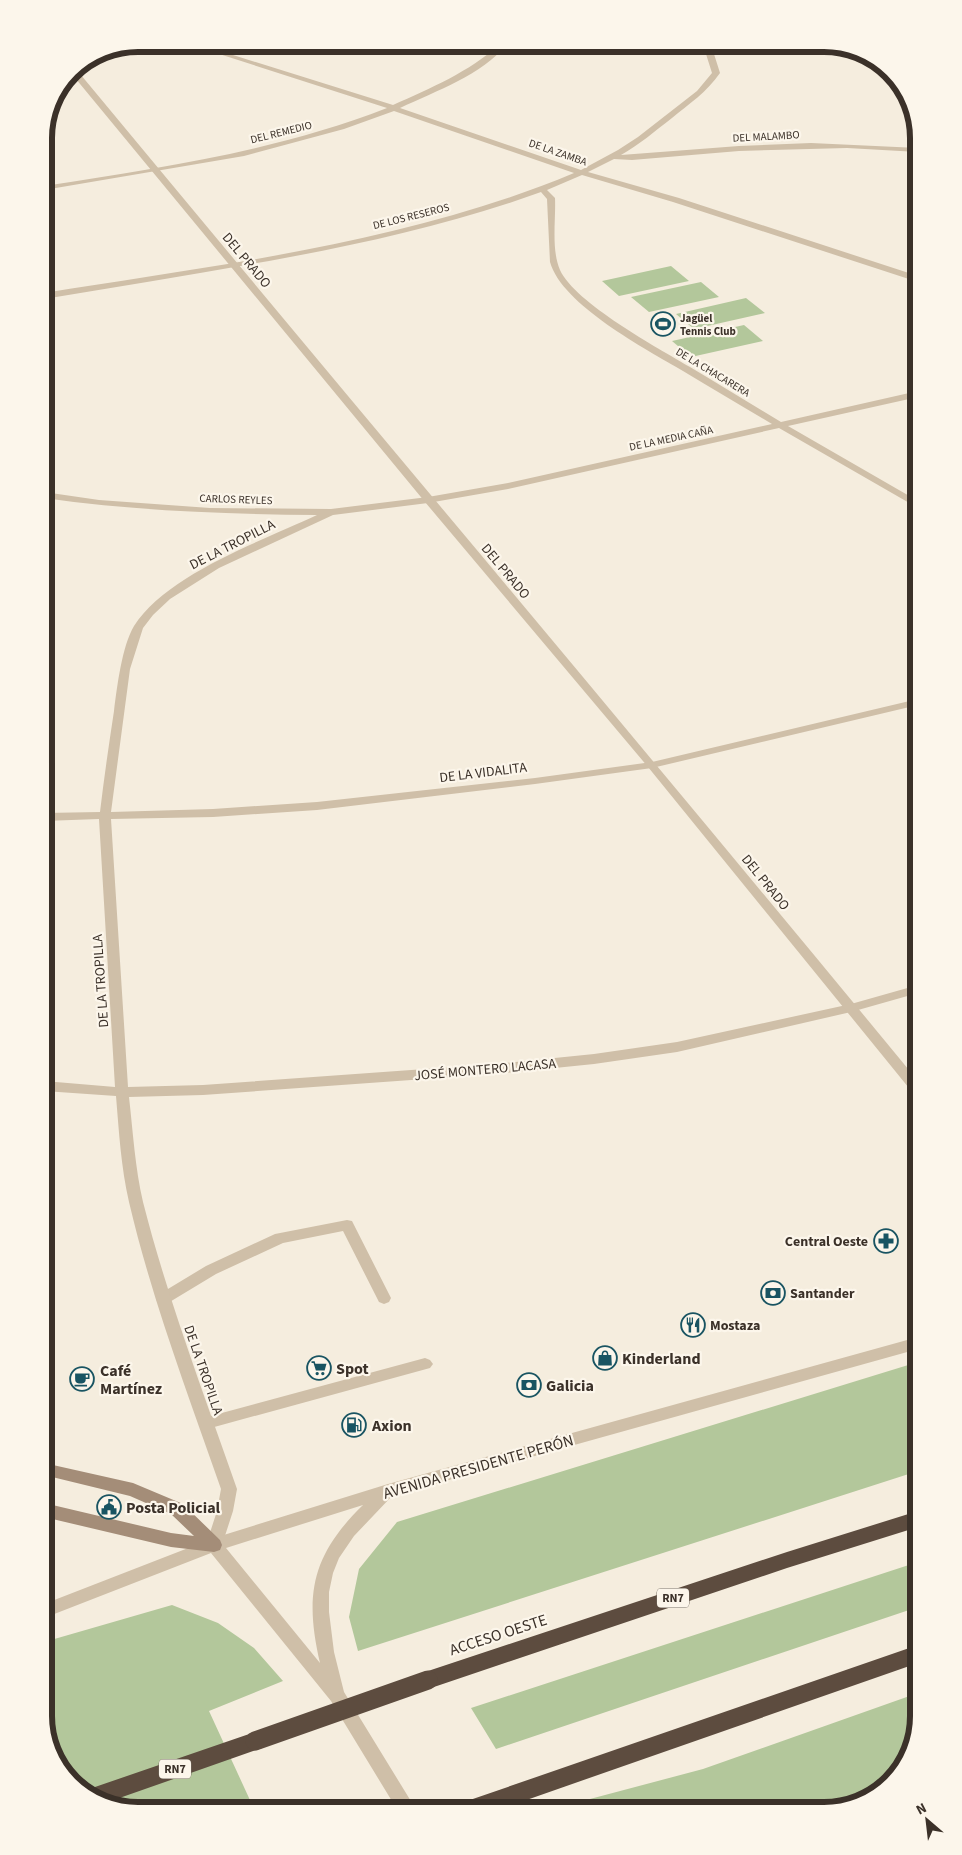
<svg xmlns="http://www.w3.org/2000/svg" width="962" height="1855" font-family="'Source Sans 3',sans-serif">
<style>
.green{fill:#b3c79b}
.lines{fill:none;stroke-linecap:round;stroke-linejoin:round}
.service{fill:#cfbfa8;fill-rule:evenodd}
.minor{fill:#cfbfa8;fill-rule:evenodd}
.tertiary{fill:#cfbfa8;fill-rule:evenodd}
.secondary{fill:#a48d78;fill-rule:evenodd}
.motorway{fill:#5d4c3f;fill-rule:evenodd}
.motorway-bridge{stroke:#5d4c3f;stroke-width:19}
.labels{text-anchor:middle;stroke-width:4.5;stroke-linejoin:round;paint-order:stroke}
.far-street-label{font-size:11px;fill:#3b3129;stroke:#fcf6eb}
.far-poi-label{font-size:11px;font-weight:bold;fill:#3b3129;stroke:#fcf6eb;text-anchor:start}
.shield{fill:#fcf6eb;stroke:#756c63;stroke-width:1}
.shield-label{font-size:12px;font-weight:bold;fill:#3b3129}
.street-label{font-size:14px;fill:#3b3129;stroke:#fcf6eb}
.poi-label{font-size:14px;font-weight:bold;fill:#3b3129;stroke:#fcf6eb;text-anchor:start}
.near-poi-label{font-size:16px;font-weight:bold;fill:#3b3129;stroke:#fcf6eb;text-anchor:start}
.near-street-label{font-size:16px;fill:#3b3129;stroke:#fcf6eb}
.rim{fill:none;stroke:#3b3129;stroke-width:6}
</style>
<rect width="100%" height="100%" fill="#f5edde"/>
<path class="green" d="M 671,266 L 689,281 L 619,296 L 602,281 Z
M 701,282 L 719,297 L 649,312 L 631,297 Z
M 746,298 L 765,313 L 694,329 L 676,314 Z
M 744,325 L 763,341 L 691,357 L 672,341 Z
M 918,1362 L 918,1471 L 358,1651 L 349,1617 L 359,1569 L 397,1522 Z
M 918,1562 L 918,1607 L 496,1749 L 471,1708 Z
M 172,1605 L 218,1623 L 254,1648 L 283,1681 L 209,1711 L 255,1811 L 132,1811 L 81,1792 L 51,1753 L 44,1717 L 44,1642 Z
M 918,1693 L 918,1717 L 902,1770 L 860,1804 L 824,1811 L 562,1811 L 590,1799 L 703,1769 Z"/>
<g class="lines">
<path class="service" d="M 347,1220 L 352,1221 L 354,1225 L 391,1298 L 389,1302 L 384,1304 L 379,1302 L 343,1231 L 283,1243 L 216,1274 L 168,1303 L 163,1305 L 158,1303 L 156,1299 L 158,1295 L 206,1266 L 275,1234 Z
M 425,1358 L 430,1360 L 433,1364 L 430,1368 L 207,1429 L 202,1427 L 199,1423 L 202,1419 L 207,1417 Z"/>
<path class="minor" d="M 188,44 L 198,44 L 393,105 C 431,88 469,72 500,44 L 507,44 C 482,75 436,91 400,108 L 581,170 L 618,150 L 638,137 L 697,91 L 712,73 L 706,54 L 707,44 L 715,44 L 714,54 L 720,73 C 707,92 689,104 672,118 C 655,131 639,145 621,155 L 739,146 L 811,143 L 918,148 L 918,152 L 847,148 L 739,151 L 632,160 L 614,159 L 588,172 L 679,198 L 918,276 L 918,282 L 673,202 L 582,175 L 547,190 L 555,198 C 556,220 551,249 560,270 C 575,303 658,348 690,367 C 720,385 751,404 781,422 L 918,391 L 918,397 L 788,426 L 918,501 L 918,508 L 779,428 L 508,489 L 428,503 L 333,515 L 219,568 L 170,599 L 153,615 L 143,628 L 130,669 L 111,812 L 213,809 L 317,802 L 535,778 L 652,762 L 918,699 L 918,705 L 652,768 L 535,784 L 317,810 L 213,817 L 111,819 L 128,1087 L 203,1085 L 495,1064 L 594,1054 L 677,1042 L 851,1004 L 918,985 L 918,993 L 851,1012 L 677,1052 L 594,1064 L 495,1074 L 203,1095 L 129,1097 C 133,1132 135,1168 143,1202 C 168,1300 204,1394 237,1489 L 233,1511 L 222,1545 L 220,1550 L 214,1552 L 208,1550 L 206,1545 L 217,1511 L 221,1489 C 188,1394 152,1300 129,1202 C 121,1167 119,1132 116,1096 L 44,1091 L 44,1081 L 115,1087 L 99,819 L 44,821 L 44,813 L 100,812 C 104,778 109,744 114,711 C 117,687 122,646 134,626 C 167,574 262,541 317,515 C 225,514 135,511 44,498 L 44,492 L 99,500 L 210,508 L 331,509 L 428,497 L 508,483 L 772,424 C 742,406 713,389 683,371 C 646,349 562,305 550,262 L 547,199 L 541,192 C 453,224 361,244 269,261 C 194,274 119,287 44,299 L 44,293 C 219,265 410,242 574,173 L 394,111 L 344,129 L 244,156 L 44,190 L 44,186 C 160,168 277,151 387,108 Z"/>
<path class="tertiary" d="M 76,69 C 356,407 639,742 918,1081 L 918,1095 L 913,1093 L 648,767 L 425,502 L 71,73 Z
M 918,1337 L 918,1349 L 392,1496 L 354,1536 L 339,1558 L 333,1573 L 329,1592 L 329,1612 L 334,1652 L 344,1692 L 417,1811 L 398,1811 L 331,1701 L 211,1553 L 44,1618 L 44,1604 L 214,1538 L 388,1484 ZM 363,1505 C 312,1555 304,1594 320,1663 L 226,1548 Z"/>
<path class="secondary" d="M 44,1463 L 133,1483 L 183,1504 L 220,1540 L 222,1545 L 220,1550 L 214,1552 L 171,1547 L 44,1517 L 44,1503 L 171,1533 L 194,1536 L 171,1514 L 130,1496 L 44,1475 Z"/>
<path class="motorway" d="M 918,1511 L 918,1527 L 787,1568 L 428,1689 L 421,1686 L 418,1680 L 421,1674 L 428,1671 L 787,1552 Z
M 918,1645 L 918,1663 L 495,1811 L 456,1811 L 459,1804 L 467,1801 Z
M 255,1732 L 262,1734 L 265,1741 L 262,1748 L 108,1802 L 86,1794 L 87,1790 L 95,1787 Z"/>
<path class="motorway-bridge" d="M 255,1741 L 428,1680"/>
</g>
<defs>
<g id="stadium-ring" transform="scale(1.25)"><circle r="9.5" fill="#fcf6eb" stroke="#195462" stroke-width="1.5"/><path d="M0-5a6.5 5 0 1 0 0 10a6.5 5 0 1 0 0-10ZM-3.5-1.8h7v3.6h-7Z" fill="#195462"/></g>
<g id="pharmacy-ring" transform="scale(1.25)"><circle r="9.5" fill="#fcf6eb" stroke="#195462" stroke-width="1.5"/><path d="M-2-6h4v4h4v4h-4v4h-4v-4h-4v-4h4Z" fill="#195462"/></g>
<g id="bank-ring" transform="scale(1.25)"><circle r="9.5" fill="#fcf6eb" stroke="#195462" stroke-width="1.5"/><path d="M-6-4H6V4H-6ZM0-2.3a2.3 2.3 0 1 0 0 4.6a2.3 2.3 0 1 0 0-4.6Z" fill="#195462"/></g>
<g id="restaurant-ring" transform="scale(1.25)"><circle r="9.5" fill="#fcf6eb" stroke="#195462" stroke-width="1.5"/><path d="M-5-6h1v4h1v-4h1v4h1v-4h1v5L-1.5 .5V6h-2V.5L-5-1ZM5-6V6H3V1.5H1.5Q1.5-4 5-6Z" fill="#195462"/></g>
<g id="shop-ring" transform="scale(1.25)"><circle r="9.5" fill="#fcf6eb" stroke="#195462" stroke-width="1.5"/><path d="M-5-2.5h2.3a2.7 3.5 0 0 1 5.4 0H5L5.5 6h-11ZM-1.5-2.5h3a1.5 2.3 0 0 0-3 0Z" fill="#195462"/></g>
<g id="supermarket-ring" transform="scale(1.25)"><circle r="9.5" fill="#fcf6eb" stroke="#195462" stroke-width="1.5"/><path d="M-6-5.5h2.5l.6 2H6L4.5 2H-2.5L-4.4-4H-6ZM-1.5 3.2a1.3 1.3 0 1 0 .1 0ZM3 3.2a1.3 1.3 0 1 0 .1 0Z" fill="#195462"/></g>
<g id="cafe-ring" transform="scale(1.25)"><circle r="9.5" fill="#fcf6eb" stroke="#195462" stroke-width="1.5"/><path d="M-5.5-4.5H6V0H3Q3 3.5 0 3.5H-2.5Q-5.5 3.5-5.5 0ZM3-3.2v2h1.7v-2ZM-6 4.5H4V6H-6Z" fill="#195462"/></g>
<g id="fuel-ring" transform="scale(1.25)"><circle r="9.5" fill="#fcf6eb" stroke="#195462" stroke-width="1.5"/><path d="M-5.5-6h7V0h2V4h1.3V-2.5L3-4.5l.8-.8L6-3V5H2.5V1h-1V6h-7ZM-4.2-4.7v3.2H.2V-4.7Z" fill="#195462"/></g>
<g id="civic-ring" transform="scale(1.25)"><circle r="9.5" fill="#fcf6eb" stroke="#195462" stroke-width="1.5"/><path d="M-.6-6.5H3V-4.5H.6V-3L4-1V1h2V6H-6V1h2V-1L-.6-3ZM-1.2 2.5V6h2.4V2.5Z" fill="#195462"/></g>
</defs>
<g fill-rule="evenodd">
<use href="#stadium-ring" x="663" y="324"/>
<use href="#pharmacy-ring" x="886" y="1241"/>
<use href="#bank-ring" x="773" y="1293"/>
<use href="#restaurant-ring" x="693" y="1325"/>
<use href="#shop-ring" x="605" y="1358"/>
<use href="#supermarket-ring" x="319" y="1368"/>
<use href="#cafe-ring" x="82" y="1379"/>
<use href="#bank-ring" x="529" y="1385"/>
<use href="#fuel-ring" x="354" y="1425"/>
<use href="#civic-ring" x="109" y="1507"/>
</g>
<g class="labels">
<g class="far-street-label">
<text transform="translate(281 132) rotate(-14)" y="4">DEL REMEDIO</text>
<text transform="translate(766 136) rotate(-3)" y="4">DEL MALAMBO</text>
<text transform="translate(558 152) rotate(19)" y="4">DE LA ZAMBA</text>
<text transform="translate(411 216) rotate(-14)" y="4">DE LOS RESEROS</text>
<text transform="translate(713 372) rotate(31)" y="4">DE LA CHACARERA</text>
<text transform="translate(671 438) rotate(-12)" y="4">DE LA MEDIA CAÑA</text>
<text transform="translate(236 499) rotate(2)" y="4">CARLOS REYLES</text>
</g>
<g class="far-poi-label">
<text x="680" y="322">Jagüel<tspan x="680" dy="13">Tennis Club</tspan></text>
</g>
<g class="shield">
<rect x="657" y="1588.5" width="32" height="19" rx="4"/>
<rect x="159" y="1759.5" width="32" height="19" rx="4"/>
</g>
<g class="shield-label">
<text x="673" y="1602">RN7</text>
<text x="175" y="1773">RN7</text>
</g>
<g class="street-label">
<text transform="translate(247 260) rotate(50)" y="5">DEL PRADO</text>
<text transform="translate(232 544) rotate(-27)" y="5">DE LA TROPILLA</text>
<text transform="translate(506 571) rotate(50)" y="5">DEL PRADO</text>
<text transform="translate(483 772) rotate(-7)" y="5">DE LA VIDALITA</text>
<text transform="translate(766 882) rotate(51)" y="5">DEL PRADO</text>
<text transform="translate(100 981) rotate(-94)" y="5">DE LA TROPILLA</text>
<text transform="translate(485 1069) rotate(-5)" y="5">JOSÉ MONTERO LACASA</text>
<text transform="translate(204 1370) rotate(71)" y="5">DE LA TROPILLA</text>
</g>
<g class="poi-label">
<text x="868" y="1246" text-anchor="end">Central Oeste</text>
<text x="790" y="1298">Santander</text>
<text x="710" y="1330">Mostaza</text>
</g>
<g class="near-poi-label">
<text x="622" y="1364">Kinderland</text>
<text x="336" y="1374">Spot</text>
<text x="100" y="1376">Café<tspan x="100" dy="18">Martínez</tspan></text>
<text x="546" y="1391">Galicia</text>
<text x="372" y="1431">Axion</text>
<text x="126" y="1513">Posta Policial</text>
</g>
<g class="near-street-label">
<text transform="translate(478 1466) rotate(-16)" y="6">AVENIDA PRESIDENTE PERÓN</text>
<text transform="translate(498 1634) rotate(-18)" y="6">ACCESO OESTE</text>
</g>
</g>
<path d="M0 0H962V1855H0ZM138 52H824A86 86 0 0 1 910 138V1716A86 86 0 0 1 824 1802H138A86 86 0 0 1 52 1716V138A86 86 0 0 1 138 52Z" fill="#fcf6eb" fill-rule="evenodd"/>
<path class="rim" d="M138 52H824A86 86 0 0 1 910 138V1716A86 86 0 0 1 824 1802H138A86 86 0 0 1 52 1716V138A86 86 0 0 1 138 52Z"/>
<g transform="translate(927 1820) rotate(332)" stroke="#fcf6eb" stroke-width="4" paint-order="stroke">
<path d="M0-4L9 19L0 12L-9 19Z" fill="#3b3129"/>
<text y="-8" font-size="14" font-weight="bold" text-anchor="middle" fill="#3b3129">N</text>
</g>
</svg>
